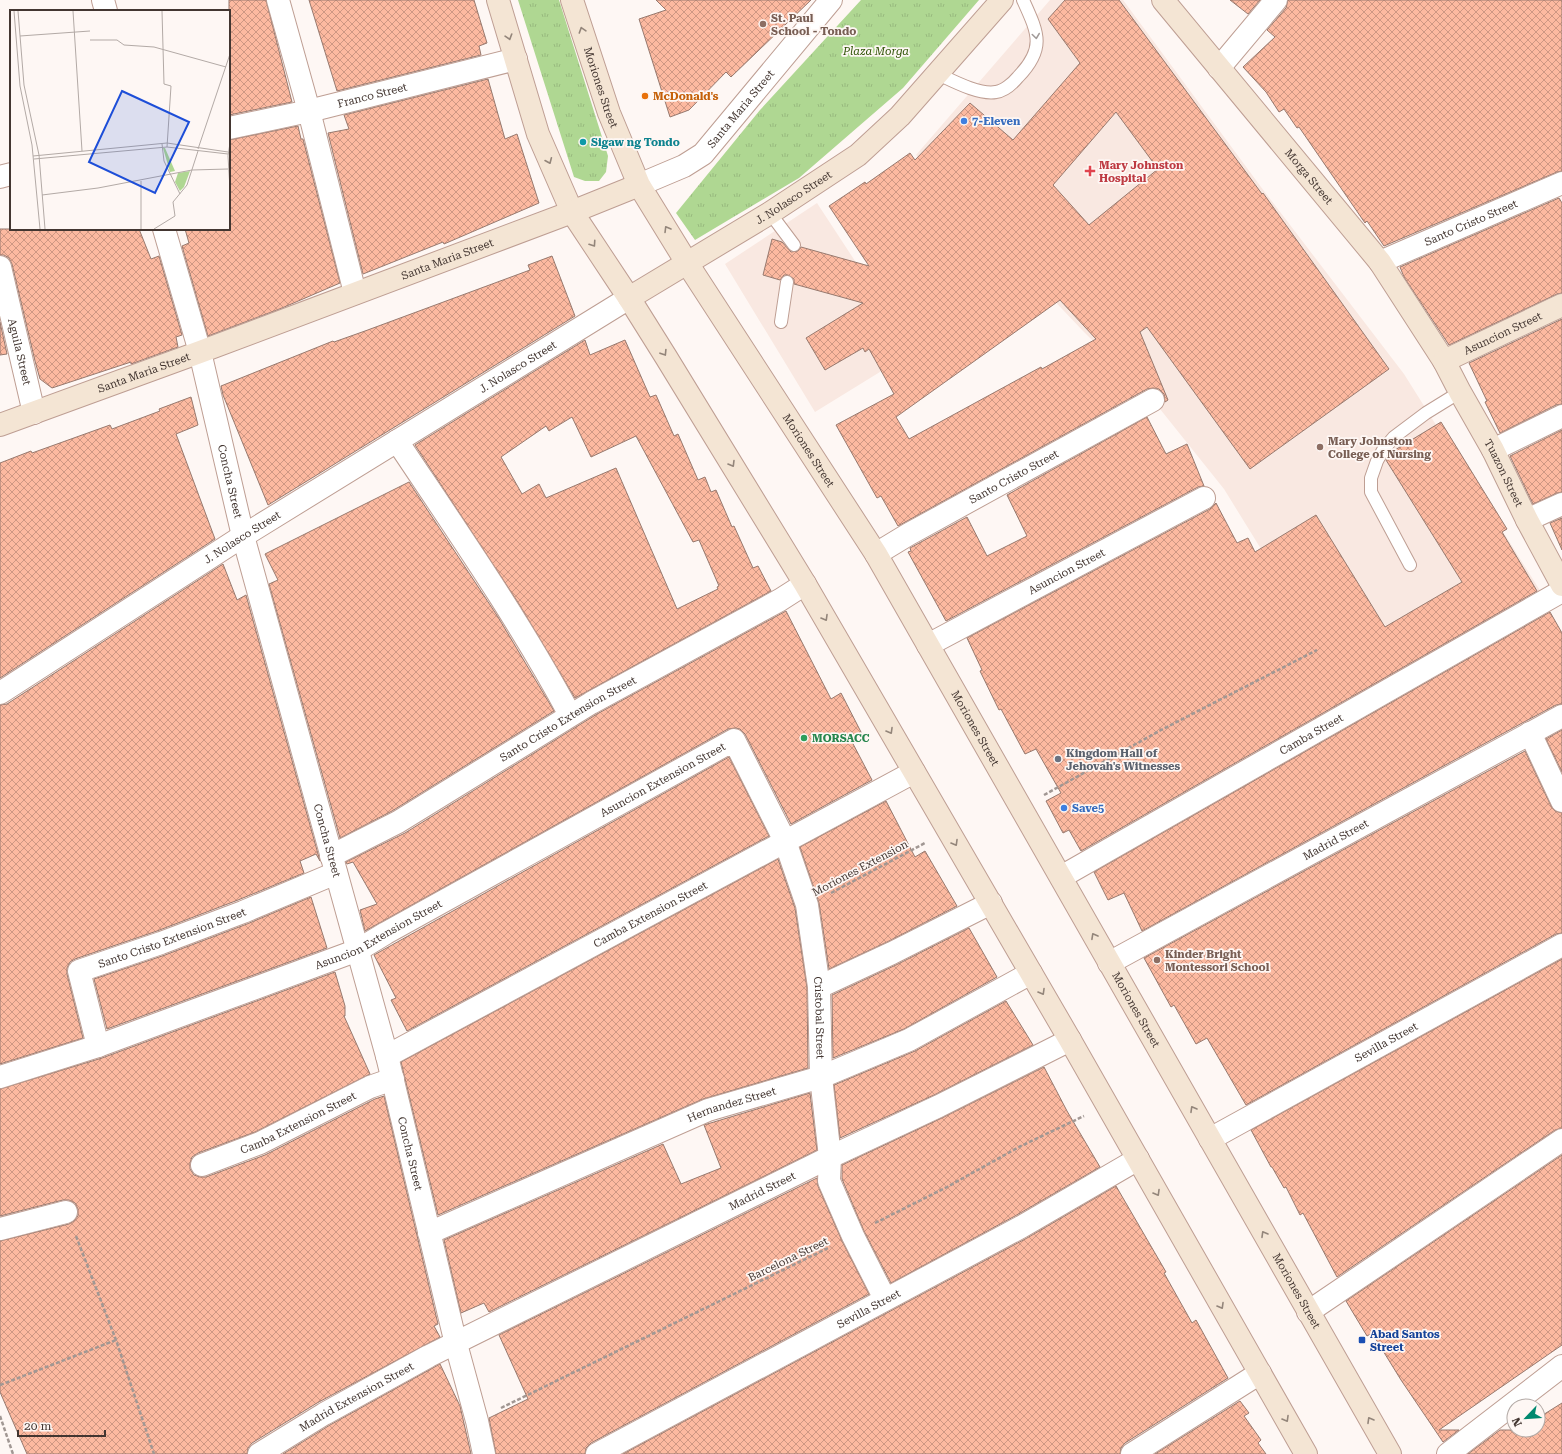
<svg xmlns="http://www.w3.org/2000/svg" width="1562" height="1454" font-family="'Roboto Serif',serif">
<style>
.built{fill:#f9e8e1}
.park{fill:url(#park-tufts)}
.building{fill:url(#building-cross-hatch);stroke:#97796e;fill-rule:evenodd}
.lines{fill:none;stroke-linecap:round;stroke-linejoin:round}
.lane-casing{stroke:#be9e93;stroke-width:14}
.street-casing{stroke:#be9e93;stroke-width:24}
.secondary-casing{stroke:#be9e93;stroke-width:24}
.path{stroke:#a19793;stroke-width:2.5;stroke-dasharray:4 2;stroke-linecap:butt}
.lane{stroke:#fff;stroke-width:12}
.street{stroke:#fff;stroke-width:22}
.secondary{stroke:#f4e5d4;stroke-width:22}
.oneway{stroke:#93857a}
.oneway2{stroke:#a19a98}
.education-dot{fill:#8d6e63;stroke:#fef7f4;stroke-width:1.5}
.food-dot{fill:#e8710a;stroke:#fef7f4;stroke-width:1.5}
.shop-dot{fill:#3f7fe0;stroke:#fef7f4;stroke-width:1.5}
.culture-dot{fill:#0f9aa8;stroke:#fef7f4;stroke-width:1.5}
.health-dot{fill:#e0444e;stroke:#fef7f4;stroke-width:1.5}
.leisure-dot{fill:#2e9e5b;stroke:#fef7f4;stroke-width:1.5}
.worship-dot{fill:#6b7280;stroke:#fef7f4;stroke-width:1.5}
.transit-dot{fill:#1a4fb4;stroke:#fef7f4;stroke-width:1.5}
.labels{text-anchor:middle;stroke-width:3.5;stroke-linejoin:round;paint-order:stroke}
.education-label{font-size:11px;font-weight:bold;fill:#785e54;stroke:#fef7f4;text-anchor:start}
.park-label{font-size:11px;font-style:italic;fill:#2d5203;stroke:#fef7f4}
.street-label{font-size:11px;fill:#433631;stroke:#fef7f4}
.food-label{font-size:11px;font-weight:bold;fill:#c56008;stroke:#fef7f4;text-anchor:start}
.shop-label{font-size:11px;font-weight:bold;fill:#366cbe;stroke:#fef7f4;text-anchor:start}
.culture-label{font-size:11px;font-weight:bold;fill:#0d838f;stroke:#fef7f4;text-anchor:start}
.health-label{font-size:11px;font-weight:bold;fill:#be3a42;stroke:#fef7f4;text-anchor:start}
.leisure-label{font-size:11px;font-weight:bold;fill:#27864d;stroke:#fef7f4;text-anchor:start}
.worship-label{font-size:11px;font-weight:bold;fill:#5b616d;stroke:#fef7f4;text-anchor:start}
.transit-label{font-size:11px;font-weight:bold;fill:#164399;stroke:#fef7f4;text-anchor:start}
.inset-road{fill:none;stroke:#b3aaa6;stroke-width:1}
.view{fill:#1d4ed8;fill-opacity:0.15;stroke:#1d4ed8;stroke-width:2}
.inset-edge{fill:none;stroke:#433631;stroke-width:2}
</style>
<defs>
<pattern id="park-tufts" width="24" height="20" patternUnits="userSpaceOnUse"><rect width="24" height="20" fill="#afd792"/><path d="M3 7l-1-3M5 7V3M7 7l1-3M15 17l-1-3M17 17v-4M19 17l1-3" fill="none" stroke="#98b97e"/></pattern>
<pattern id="building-cross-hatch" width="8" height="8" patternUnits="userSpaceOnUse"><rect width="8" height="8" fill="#fcb9a0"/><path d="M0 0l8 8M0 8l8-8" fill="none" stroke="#ce9783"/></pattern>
</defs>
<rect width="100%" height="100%" fill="#fef7f4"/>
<path class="built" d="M 1050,0 L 1123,0 L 1261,187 L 1404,374 L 1546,600 L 1353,698 L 1224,489 L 1156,404 L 1083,331 L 916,155 Z
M 817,203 L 914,351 L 815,412 L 725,264 Z"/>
<path class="park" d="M 518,0 L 559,0 L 608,156 L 606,172 L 599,181 L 585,181 L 574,177 Z
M 861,0 L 979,0 L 903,88 L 799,178 L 695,240 L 676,213 L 760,110 Z"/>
<path class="building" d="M 229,0 L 266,0 L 292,102 L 229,115 Z
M 309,0 L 474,0 L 487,43 L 479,46 L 481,55 L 337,91 Z
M 656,0 L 811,0 L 731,77 L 726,72 L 689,110 L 670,117 L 639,19 L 666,10 Z
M 1065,0 L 1119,0 L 1262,194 L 1263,193 L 1389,369 L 1250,469 L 1147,327 L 1140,332 L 1168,400 L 1165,402 L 1164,394 L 1159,389 L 1153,388 L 1147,389 L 898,526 L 881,496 L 877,498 L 836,425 L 894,394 L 869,349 L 865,352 L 863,348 L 825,370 L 806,338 L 863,303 L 794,284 L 794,279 L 788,275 L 784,275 L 780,280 L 763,275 L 772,239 L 782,242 L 791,252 L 798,251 L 801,247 L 869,266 L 829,206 L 865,182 L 866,184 L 910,153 L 915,160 L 970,103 L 1013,140 L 1080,63 L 1048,19 ZM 1116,112 L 1158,169 L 1089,225 L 1053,185 ZM 1060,300 L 1096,339 L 1042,369 L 1041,367 L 909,439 L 896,417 Z
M 1230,0 L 1260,0 L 1248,14 Z
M 1288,0 L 1562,0 L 1562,171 L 1557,172 L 1384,246 L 1367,221 L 1365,223 L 1299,127 L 1297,128 L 1284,109 L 1279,112 L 1266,92 L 1243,67 L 1275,37 L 1267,30 L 1286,8 Z
M 488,79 L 505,139 L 517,134 L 539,203 L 444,244 L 443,242 L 363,274 L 328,133 L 349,129 L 344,115 Z
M 298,126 L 301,139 L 303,139 L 340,283 L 282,308 L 208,336 L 182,246 L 189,243 L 185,229 L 229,229 L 229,140 Z
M 1559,198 L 1562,203 L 1562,293 L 1557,294 L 1449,345 L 1404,277 L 1400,267 Z
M 0,229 L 139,229 L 151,259 L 159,256 L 182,335 L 176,337 L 178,347 L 131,364 L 131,362 L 52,388 L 40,379 L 35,361 L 12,264 L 9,258 L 4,255 L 0,255 Z
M 552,256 L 575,316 L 268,505 L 223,395 L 221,386 L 333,341 L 334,342 L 365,331 L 530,270 L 528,265 Z
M 1562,319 L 1562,404 L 1556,405 L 1500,433 L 1485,402 L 1487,401 L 1469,363 Z
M 0,322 L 7,354 L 0,355 Z
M 585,340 L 590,355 L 625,340 L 650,397 L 656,395 L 674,436 L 678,434 L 698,480 L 705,477 L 711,492 L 716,490 L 732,527 L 734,526 L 753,568 L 758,566 L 771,591 L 575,698 L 519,604 L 415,445 ZM 572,417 L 591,457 L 636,436 L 693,542 L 699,540 L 719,586 L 717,587 L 718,589 L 677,609 L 616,468 L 546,498 L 539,484 L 522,494 L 501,457 L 546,426 L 549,431 Z
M 191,397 L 198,425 L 176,434 L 215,539 L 0,678 L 0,463 L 31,451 L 32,453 L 110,425 L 112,429 L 160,411 L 159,409 Z
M 1147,417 L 1166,454 L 1187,444 L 1204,486 L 1198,487 L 946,621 L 908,552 L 911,551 L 910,548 L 967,517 L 987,556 L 1027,536 L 1007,495 Z
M 1441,422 L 1507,529 L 1502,532 L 1537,591 L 1081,851 L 1069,830 L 1063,833 L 1046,801 L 1061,793 L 1036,749 L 1025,754 L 1001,709 L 999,710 L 980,671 L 982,670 L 967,638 L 1210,509 L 1216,503 L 1237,543 L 1248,538 L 1255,552 L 1316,515 L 1385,627 L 1462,582 L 1386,460 L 1390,453 Z
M 1562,430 L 1562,492 L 1557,493 L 1533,504 L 1510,456 Z
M 409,482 L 498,617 L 554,711 L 392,811 L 340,838 L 269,584 L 278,580 L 265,554 Z
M 1562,518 L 1562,550 L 1550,523 Z
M 223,564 L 237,600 L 246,595 L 320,861 L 316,854 L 300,861 L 304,873 L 238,900 L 157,931 L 75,959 L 70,962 L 67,968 L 67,974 L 83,1038 L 0,1064 L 0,705 L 7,704 Z
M 786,611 L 831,699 L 841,693 L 862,734 L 851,740 L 872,780 L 791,824 L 745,734 L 740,729 L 735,728 L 728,729 L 365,931 L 360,910 L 377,904 L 353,862 L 347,864 L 346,862 L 405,833 L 597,714 Z
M 1550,612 L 1562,633 L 1562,704 L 1556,705 L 1524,722 L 1142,931 L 1124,893 L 1108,900 L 1094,872 Z
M 1562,730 L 1562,772 L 1546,739 Z
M 1525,751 L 1551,806 L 1555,811 L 1562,813 L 1562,933 L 1556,934 L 1246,1105 L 1207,1038 L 1196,1044 L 1174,1005 L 1171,1007 L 1144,958 Z
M 729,757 L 769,836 L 407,1031 L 391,1000 L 396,998 L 374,955 Z
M 886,801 L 915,857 L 925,851 L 957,906 L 887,942 L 829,969 L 819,903 L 800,847 Z
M 778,859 L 795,908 L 807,988 L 808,1068 L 703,1099 L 438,1215 L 401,1062 Z
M 311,897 L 327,948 L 107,1029 L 94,979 L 165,955 L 247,924 Z
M 969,928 L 997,977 L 904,1029 L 833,1058 L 832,995 L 898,964 Z
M 1562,959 L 1562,1128 L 1555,1130 L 1337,1277 L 1303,1213 L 1300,1215 L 1286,1187 L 1284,1188 L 1272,1167 L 1271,1167 L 1251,1130 Z
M 335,972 L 345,1006 L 345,1016 L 344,1016 L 370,1074 L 255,1132 L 198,1153 L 192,1157 L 190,1163 L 190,1169 L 194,1175 L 200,1177 L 206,1177 L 265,1155 L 375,1099 L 384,1096 L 438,1324 L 434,1326 L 440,1337 L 317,1403 L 252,1443 L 248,1448 L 247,1454 L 27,1454 L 0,1392 L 0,1241 L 69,1224 L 74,1221 L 78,1216 L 78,1209 L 75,1203 L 69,1200 L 63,1200 L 0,1216 L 0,1089 L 102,1058 Z
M 1006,1001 L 1033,1045 L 934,1095 L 840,1138 L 834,1085 L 915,1051 Z
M 1044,1067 L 1067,1111 L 1100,1167 L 1015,1216 L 891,1283 L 864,1231 L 842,1179 L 842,1165 L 944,1117 Z
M 810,1093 L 817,1150 L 489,1312 L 484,1303 L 461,1313 L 444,1240 L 663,1144 L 681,1184 L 721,1168 L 704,1125 Z
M 1562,1155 L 1562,1345 L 1439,1430 L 1459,1430 L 1443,1442 L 1401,1380 L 1372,1333 L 1367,1336 L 1346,1301 Z
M 817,1178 L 818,1186 L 842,1241 L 869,1294 L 591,1443 L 586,1448 L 585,1454 L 496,1454 L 489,1418 L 528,1399 L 499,1335 Z
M 1116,1186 L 1166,1272 L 1164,1273 L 1192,1323 L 1196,1320 L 1228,1378 L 1125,1443 L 1121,1448 L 1120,1454 L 623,1454 L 1027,1238 Z
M 440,1364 L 460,1406 L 471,1454 L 283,1454 L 330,1425 Z
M 1240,1401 L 1249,1413 L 1244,1416 L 1261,1440 L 1258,1443 L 1266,1454 L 1155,1454 Z
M 1562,1403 L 1562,1454 L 1468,1454 L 1500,1430 L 1538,1430 L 1538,1418 Z"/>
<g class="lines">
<g class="lane-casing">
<path id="lane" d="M 938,74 C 953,81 979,95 996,92 C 1004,91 1013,83 1018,77 C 1046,48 1038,33 1023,0
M 770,213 L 794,245
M 781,322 L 787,282
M 1410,565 L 1371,492 L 1371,478 L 1377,461 L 1383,450 L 1394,437 L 1426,413 L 1460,392"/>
</g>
<g class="street-casing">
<g id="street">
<path d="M 103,0 L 106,11"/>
<path d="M 278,0 L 309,111 L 355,293"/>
<path d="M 1219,68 L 1276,0"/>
<path id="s1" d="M 229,128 L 309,111 L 516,59"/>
<path d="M 0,177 L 11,174"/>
<path id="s2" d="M 639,185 L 684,166 L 703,154 L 831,0"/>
<path id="s3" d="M 164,229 L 200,352 L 243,536 L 387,1056 L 456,1344 L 477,1421 L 484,1454"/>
<path id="s4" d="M 1380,262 L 1562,183"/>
<path id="s5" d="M 0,267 L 34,413"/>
<path d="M 397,441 C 457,531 519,620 570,715"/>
<path d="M 1493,450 L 1562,416"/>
<path d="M 1527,520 L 1562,504"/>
<path id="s6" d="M 876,554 L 909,534 L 1153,400"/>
<path id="s7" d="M 928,645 L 1204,498"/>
<path id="s8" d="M 0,693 L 243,536 L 629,298"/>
<path d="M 1530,733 L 1562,801"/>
<path id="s9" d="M 331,856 L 398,822 L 591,703 L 780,600 L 805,584"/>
<path id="s10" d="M 1061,877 L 1562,591"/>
<path id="s11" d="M 1109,963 L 1562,716"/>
<path d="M 819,987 L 892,953 L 991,903"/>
<path id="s12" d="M 98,1046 L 79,971 L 161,943 L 243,912 L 336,873"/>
<path id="s13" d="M 387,1056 L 914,772"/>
<path id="s14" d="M 0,1077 L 98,1046 L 358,950 L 386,933 L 734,740 L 785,841 L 807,905 L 819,987 L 821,1077 L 830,1157 L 829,1181 L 853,1236 L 885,1299"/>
<path id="s15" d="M 1210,1139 L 1562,945"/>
<path id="s16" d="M 202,1165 L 260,1143 L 370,1087 L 393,1079"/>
<path d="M 0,1229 L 66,1212"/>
<path id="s17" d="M 429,1233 L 708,1110 L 821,1077 L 909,1040 L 1031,973"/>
<path d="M 1308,1312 L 1562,1140"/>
<path id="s18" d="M 259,1454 L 324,1414 L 429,1356 L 830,1157 L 939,1106 L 1070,1040"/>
<path id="s19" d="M 597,1454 L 1021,1227 L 1138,1159"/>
<path d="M 1132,1454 L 1260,1373"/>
<path d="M 1448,1454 L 1562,1366"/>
</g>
</g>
<g class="secondary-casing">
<g id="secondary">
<path d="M 498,0 L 538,134 L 572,212 L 629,298 L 666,357 L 805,584 L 1070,1040 L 1306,1454"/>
<path id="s20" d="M 572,0 L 609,113 L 639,185 L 687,263 L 876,554 L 1390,1454"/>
<path id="s21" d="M 1163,0 L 1380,262 L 1444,361 L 1460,392 L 1493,450 L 1527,520 L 1562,585"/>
<path id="s22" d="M 629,298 L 770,213 L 858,155 L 900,116 L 1002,0"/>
<path id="s23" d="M 1444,361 L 1562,305"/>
<path id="s24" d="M 0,425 L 200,352 L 572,212 L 639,185"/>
</g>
</g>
<path class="path" d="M 1044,795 L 1161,730 L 1317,650
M 831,893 L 925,843
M 875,1223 L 947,1187 L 1019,1147 L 1084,1116
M 76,1236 L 116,1340 L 154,1454
M 0,1385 L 116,1340
M 501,1408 L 830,1247
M 0,1416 L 13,1454"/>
<use href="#lane" class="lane"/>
<use href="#street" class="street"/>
<use href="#secondary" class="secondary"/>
</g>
<defs><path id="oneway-chevron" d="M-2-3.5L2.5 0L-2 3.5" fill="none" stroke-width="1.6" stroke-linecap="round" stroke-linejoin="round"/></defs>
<g class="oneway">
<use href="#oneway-chevron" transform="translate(582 30) rotate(-108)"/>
<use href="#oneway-chevron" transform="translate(509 37) rotate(73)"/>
<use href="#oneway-chevron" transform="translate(549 161) rotate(67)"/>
<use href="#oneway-chevron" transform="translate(667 229) rotate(-121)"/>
<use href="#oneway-chevron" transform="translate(593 244) rotate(56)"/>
<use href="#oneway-chevron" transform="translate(664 353) rotate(58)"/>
<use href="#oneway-chevron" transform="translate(732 464) rotate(59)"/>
<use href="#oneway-chevron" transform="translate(825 618) rotate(60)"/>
<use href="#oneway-chevron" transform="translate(890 731) rotate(60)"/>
<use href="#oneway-chevron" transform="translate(955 843) rotate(60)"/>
<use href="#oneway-chevron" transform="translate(1094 936) rotate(-119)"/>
<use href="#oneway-chevron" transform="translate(1042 992) rotate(60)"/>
<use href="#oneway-chevron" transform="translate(1193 1109) rotate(-120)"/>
<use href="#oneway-chevron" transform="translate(1157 1193) rotate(60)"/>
<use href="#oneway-chevron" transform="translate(1264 1234) rotate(-120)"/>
<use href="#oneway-chevron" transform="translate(1221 1306) rotate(60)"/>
<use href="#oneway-chevron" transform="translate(1286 1419) rotate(60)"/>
<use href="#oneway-chevron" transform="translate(1370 1420) rotate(-120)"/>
</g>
<use class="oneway2" href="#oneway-chevron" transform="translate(1036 36) rotate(82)"/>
<g class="education-dot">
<circle cx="763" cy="24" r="4"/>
<circle cx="1320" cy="447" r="4"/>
<circle cx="1157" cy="960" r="4"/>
</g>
<circle class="food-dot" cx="645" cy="96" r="4"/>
<g class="shop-dot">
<circle cx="964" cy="121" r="4"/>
<circle cx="1064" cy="808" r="4"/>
</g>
<circle class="culture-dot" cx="583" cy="142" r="4"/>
<path class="health-dot" d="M1088 165h4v4h4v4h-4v4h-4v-4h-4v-4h4z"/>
<circle class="leisure-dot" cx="804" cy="738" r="4"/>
<circle class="worship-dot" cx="1058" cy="759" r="4"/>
<rect class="transit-dot" x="1358" y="1336" width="8" height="8" rx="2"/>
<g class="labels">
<g class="education-label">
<text x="771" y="22">St. Paul<tspan x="771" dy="13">School - Tondo</tspan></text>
<text x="1328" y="445">Mary Johnston<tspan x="1328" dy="13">College of Nursing</tspan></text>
<text x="1165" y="958">Kinder Bright<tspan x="1165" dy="13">Montessori School</tspan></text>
</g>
<g class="park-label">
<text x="876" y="55">Plaza Morga</text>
</g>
<g class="street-label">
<text dy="4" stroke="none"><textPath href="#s20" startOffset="92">Moriones Street</textPath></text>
<text dy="4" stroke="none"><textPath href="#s1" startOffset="147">Franco Street</textPath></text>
<text dy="4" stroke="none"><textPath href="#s2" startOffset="130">Santa Maria Street</textPath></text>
<text dy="4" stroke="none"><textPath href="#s21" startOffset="229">Morga Street</textPath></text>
<text dy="4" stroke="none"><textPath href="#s22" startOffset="193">J. Nolasco Street</textPath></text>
<text dy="4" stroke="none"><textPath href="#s4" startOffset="99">Santo Cristo Street</textPath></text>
<text dy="4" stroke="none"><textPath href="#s24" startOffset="477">Santa Maria Street</textPath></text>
<text dy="4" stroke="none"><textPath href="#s23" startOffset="65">Asuncion Street</textPath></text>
<text dy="4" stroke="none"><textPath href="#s5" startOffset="87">Aguila Street</textPath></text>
<text dy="4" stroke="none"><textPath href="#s8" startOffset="612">J. Nolasco Street</textPath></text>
<text dy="4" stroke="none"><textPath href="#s24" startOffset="153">Santa Maria Street</textPath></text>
<text dy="4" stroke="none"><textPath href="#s20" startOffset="512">Moriones Street</textPath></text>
<text dy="4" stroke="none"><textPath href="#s21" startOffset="585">Tuazon Street</textPath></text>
<text dy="4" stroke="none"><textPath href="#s6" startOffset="158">Santo Cristo Street</textPath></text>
<text dy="4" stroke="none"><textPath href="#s3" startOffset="261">Concha Street</textPath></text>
<text dy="4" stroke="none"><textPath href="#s8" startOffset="288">J. Nolasco Street</textPath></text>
<text dy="4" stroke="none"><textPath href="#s7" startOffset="157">Asuncion Street</textPath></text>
<text dy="4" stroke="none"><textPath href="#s9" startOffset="274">Santo Cristo Extension Street</textPath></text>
<text dy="4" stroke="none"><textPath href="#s20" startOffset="836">Moriones Street</textPath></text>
<text dy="4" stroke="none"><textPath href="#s10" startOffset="288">Camba Street</textPath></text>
<text dy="4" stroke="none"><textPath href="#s14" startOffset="729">Asuncion Extension Street</textPath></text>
<text dy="4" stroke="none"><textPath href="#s11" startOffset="258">Madrid Street</textPath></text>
<text dy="4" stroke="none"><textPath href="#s3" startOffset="633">Concha Street</textPath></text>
<text transform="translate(860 868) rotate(-28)" y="4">Moriones Extension</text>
<text dy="4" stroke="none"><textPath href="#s13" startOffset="299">Camba Extension Street</textPath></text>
<text dy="4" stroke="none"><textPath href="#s14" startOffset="405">Asuncion Extension Street</textPath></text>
<text dy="4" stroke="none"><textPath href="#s12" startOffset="176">Santo Cristo Extension Street</textPath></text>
<text dy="4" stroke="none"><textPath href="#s20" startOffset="1160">Moriones Street</textPath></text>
<text dy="4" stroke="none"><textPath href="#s14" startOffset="1105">Cristobal Street</textPath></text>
<text dy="4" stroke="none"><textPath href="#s15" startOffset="201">Sevilla Street</textPath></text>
<text dy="4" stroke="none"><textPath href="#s17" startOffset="329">Hernandez Street</textPath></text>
<text dy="4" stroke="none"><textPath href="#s16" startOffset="105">Camba Extension Street</textPath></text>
<text dy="4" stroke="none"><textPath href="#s3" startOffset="957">Concha Street</textPath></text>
<text dy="4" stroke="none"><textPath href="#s18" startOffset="568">Madrid Street</textPath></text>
<text transform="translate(788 1259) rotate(-26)" y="4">Barcelona Street</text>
<text dy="4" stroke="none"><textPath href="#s20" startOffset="1484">Moriones Street</textPath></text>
<text dy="4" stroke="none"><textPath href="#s19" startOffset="308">Sevilla Street</textPath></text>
<text dy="4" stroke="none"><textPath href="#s18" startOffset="113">Madrid Extension Street</textPath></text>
</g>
<g class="food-label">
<text x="653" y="100">McDonald's</text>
</g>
<g class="shop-label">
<text x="972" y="125">7-Eleven</text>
<text x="1072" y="812">Save5</text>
</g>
<g class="culture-label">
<text x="591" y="146">Sigaw ng Tondo</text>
</g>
<g class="health-label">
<text x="1099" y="169">Mary Johnston<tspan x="1099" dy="13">Hospital</tspan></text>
</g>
<g class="leisure-label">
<text x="812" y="742">MORSACC</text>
</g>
<g class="worship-label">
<text x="1066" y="757">Kingdom Hall of<tspan x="1066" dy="13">Jehovah's Witnesses</tspan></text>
</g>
<g class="transit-label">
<text x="1370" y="1338">Abad Santos<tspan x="1370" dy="13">Street</tspan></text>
</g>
</g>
<g transform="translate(10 10)">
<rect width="220" height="220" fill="#fef7f4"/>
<path d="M 180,161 L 174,177 L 170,181 L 165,172 L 168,163 Z" fill="#afd792"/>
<path d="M 153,138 L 155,138 L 165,161 L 160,162 Z" fill="#afd792"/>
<path class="inset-road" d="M 4,1 L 10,76 L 22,135 L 30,219M 8,1 L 14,75 L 29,145 L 35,219M 63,1 L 72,141M 152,1 L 154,74 L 161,76 L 157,137M 10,26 L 80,21M 80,30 L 107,30 L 114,35 L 144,37 L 216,57M 220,133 L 218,146 L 220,179M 152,134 L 154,151 L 170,184M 188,139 L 220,44M 23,146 L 157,133 L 218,142M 24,149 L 157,137 L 218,144M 131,171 L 131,219M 32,185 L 88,178 L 182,160 L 218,159M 144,219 L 165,206 L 163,192 L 177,175 L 188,141"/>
<path class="view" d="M 112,81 L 179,112 L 145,183 L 79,152 Z"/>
<rect width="220" height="220" class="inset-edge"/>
</g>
<g transform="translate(1526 1418) rotate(245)"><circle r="19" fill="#fef7f4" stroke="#b3aaa6"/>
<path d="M0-3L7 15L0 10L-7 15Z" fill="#00896f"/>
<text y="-6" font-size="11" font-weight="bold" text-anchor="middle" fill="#433631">N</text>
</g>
<path d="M18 1430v6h87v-6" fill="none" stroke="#433631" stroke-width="2"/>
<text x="24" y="1430" font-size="12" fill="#433631" stroke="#fef7f4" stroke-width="3" paint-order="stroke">20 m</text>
</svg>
